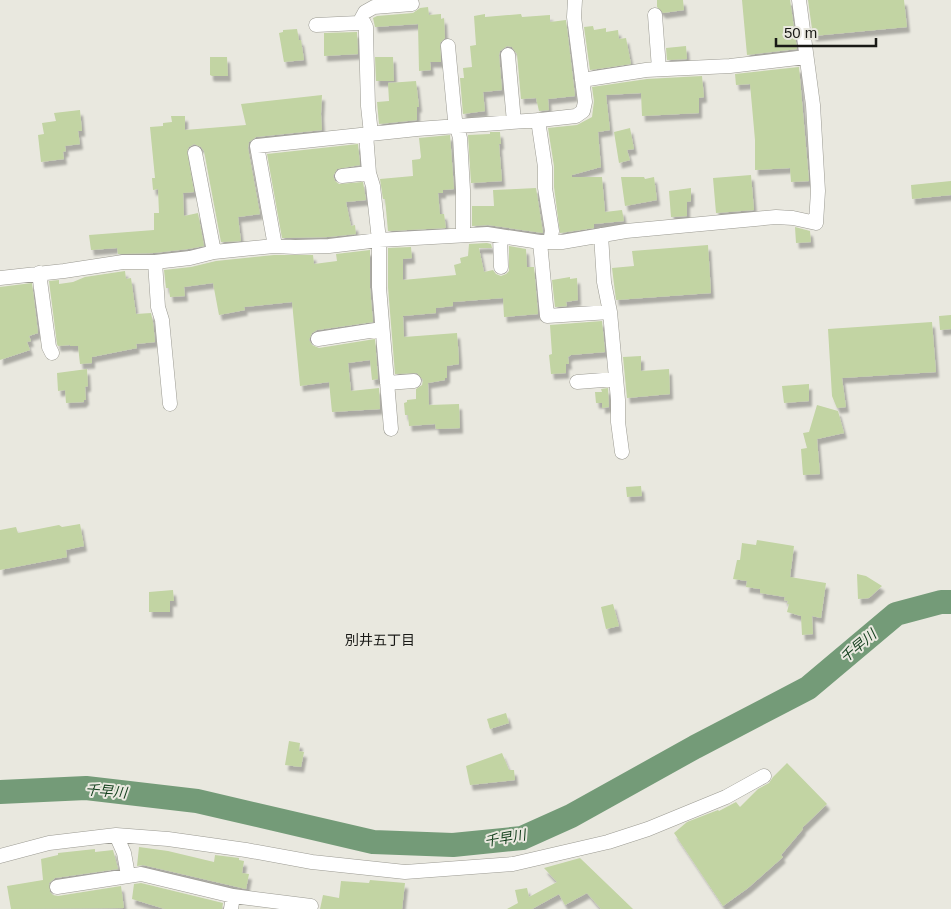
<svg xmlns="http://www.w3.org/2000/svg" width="951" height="909" font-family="Arial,'Noto Sans JP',sans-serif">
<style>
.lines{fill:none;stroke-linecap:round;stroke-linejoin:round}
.river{stroke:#749b78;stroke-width:24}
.building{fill:#c2d4a3;filter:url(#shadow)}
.minor-casing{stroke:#9b9a92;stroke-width:15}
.minor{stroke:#fff;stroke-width:14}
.labels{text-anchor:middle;stroke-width:4;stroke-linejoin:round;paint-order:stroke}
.neighbourhood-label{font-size:14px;fill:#191916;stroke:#e9e8df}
.water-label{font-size:14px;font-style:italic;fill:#113e1b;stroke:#e9e8df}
</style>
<defs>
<filter id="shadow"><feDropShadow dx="3" dy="5.5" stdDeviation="1" flood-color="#0004"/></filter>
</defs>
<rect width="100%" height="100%" fill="#e9e8df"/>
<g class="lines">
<path class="river" d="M 0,792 L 86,788 L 197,801 L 373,842 L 453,845 L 522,838 L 571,816 L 695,747 L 808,688 L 896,614 L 941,602 L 951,602"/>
</g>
<path class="building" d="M 657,0 L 683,0 L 684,10 L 663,13 L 657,7 Z
M 742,0 L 790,0 L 797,49 L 747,55 Z
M 808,0 L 904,0 L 907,27 L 813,36 Z
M 428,7 L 429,15 L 441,14 L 441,19 L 444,18 L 445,38 L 440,43 L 441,62 L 430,62 L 431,70 L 419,71 L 418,24 L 375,27 L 373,18 L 377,16 L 413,13 L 420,8 Z
M 485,14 L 485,17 L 521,14 L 522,17 L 550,15 L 550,22 L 566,20 L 575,96 L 548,99 L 549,110 L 539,111 L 536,98 L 521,99 L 517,54 L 512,47 L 507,46 L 500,51 L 499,55 L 502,90 L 483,92 L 485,111 L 463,114 L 460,78 L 464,78 L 463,68 L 472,67 L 470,46 L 476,45 L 474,16 Z
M 593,26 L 594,30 L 606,28 L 606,32 L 618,30 L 619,39 L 626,38 L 631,64 L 590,70 L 584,27 Z
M 297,29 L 299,40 L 301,40 L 304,60 L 284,62 L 279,33 L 283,32 L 283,30 Z
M 357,32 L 358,54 L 324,56 L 324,33 Z
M 686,46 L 687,59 L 667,60 L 666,48 Z
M 210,57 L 227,57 L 228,76 L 212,76 L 210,75 Z
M 375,57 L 393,57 L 394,81 L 376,81 Z
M 799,67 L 809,181 L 791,182 L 790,168 L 755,170 L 755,140 L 750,84 L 736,85 L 735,74 Z
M 702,76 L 704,97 L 699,98 L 699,113 L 642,116 L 641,93 L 606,95 L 610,130 L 598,132 L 601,167 L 572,175 L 572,177 L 602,177 L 605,212 L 622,210 L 624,221 L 594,224 L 594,228 L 560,233 L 554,187 L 554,166 L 548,128 L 577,125 L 592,117 L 594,101 L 592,87 L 647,79 Z
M 416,81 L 419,107 L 417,107 L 417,120 L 379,124 L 377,102 L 389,101 L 388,83 Z
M 322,95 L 321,114 L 322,130 L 256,137 L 249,142 L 248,148 L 260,214 L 238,217 L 241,241 L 221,242 L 204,151 L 201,147 L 194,144 L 189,147 L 187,151 L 194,192 L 183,193 L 184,216 L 198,213 L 204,246 L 188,249 L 154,253 L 118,254 L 117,248 L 91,250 L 89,235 L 154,230 L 154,213 L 159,213 L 158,189 L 153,190 L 152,178 L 155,178 L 150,127 L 163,126 L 163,123 L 172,122 L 171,116 L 185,116 L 185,130 L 246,125 L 241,104 Z
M 80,110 L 82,131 L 78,131 L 80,144 L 65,146 L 66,151 L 63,152 L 64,159 L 41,162 L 38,135 L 44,134 L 42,123 L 56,121 L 54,113 Z
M 630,128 L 634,149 L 627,150 L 630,160 L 619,163 L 614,132 Z
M 490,132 L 500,132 L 501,144 L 499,144 L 502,181 L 471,183 L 468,135 L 490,134 Z
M 450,135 L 454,189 L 443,190 L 443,193 L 438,193 L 440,214 L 444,214 L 446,228 L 388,231 L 385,199 L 383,199 L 380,179 L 413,176 L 412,160 L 420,159 L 421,157 L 419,138 Z
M 358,144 L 360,165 L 337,169 L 333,176 L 335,181 L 339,184 L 363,182 L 366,200 L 346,202 L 351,226 L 355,225 L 356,234 L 328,237 L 282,238 L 267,154 Z
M 751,175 L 754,210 L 716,213 L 713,178 Z
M 621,177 L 644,177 L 645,179 L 654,177 L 657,200 L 625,206 Z
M 951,181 L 951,195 L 912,199 L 911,185 Z
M 536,188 L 543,233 L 488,225 L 472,226 L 472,206 L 494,206 L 493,190 Z
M 691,188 L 691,201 L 687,202 L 687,216 L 671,217 L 669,191 Z
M 795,227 L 810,231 L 811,242 L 796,243 Z
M 487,243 L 491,244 L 492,248 L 479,248 L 484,272 L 493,270 L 496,274 L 501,276 L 506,274 L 509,271 L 509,246 L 526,249 L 527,267 L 534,267 L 538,314 L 504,317 L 503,298 L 453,302 L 453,306 L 436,308 L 436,313 L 403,316 L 404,337 L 457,333 L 459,359 L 459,364 L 447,366 L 447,378 L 445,378 L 445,380 L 428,383 L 429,405 L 459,404 L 460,428 L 436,429 L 435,424 L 409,426 L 408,415 L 405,415 L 404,403 L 407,402 L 407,400 L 416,399 L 416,389 L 422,385 L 423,380 L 417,373 L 395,374 L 388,287 L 388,248 L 411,247 L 412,258 L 403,259 L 403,280 L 456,275 L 454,265 L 461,263 L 460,258 L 468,256 L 469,244 Z
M 708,245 L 711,293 L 616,300 L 612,268 L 634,266 L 632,251 Z
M 370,250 L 370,288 L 373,322 L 317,330 L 312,333 L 309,340 L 312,345 L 319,348 L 375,339 L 378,379 L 372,380 L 370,360 L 348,363 L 351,391 L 379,388 L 380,409 L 332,412 L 329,382 L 300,386 L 292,302 L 244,307 L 245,310 L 219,315 L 213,283 L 184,287 L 185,296 L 170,297 L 169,288 L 166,288 L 164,270 L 191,267 L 216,261 L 274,255 L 313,255 L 314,264 L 337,261 L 336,254 Z
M 125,271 L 126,279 L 131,278 L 136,314 L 151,313 L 153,322 L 155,342 L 136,344 L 137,348 L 92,357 L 92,363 L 80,364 L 78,346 L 70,346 L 70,345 L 58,346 L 57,344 L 49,281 L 59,280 L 59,284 L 73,282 L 85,277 Z
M 570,277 L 570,279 L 577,278 L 578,300 L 566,302 L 567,306 L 555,307 L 552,280 Z
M 32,283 L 38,333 L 29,336 L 31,341 L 27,342 L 30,350 L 0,360 L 0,287 Z
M 951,315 L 951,329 L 940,330 L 939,316 Z
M 602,321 L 605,352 L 571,355 L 568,357 L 569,364 L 566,364 L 566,373 L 551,374 L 549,355 L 552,354 L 550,325 Z
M 932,322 L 936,372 L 842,378 L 846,407 L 837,408 L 832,396 L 828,329 Z
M 641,356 L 641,371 L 669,369 L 670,394 L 627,398 L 623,357 Z
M 87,369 L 88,386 L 85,387 L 86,400 L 84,400 L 84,402 L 66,403 L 65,390 L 58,391 L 57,373 Z
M 809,384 L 809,401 L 784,403 L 782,386 Z
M 608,388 L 609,407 L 602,408 L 602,403 L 596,403 L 595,392 L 602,392 L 601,389 Z
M 817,405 L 838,411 L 844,433 L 817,439 L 820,474 L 803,475 L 801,449 L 807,448 L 803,433 L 809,432 Z
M 641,486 L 642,496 L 627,497 L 626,487 Z
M 80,524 L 84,546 L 66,550 L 67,557 L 0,570 L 0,530 L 16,527 L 18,533 L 59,525 L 62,527 Z
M 757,540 L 794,546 L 790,577 L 826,583 L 821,618 L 812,616 L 813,634 L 802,635 L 801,616 L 787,612 L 789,604 L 787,604 L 788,601 L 784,600 L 785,597 L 760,593 L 760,589 L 746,587 L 747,581 L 733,579 L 737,560 L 740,560 L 742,543 L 756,545 Z
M 857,574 L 866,576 L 882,586 L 869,598 L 858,599 Z
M 173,590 L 174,601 L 170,601 L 170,612 L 149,612 L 149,592 Z
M 613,604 L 619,626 L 606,629 L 601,607 Z
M 506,713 L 509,723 L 490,729 L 487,719 Z
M 289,741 L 300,743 L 299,751 L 304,752 L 301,767 L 285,765 Z
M 502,753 L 509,770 L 514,770 L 515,780 L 470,785 L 466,766 Z
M 787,763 L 827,804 L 802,828 L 803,829 L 781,855 L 783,857 L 748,888 L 723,906 L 674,833 L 687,822 L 718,810 L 719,811 L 736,802 L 740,807 L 758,789 L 769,783 L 773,777 Z
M 139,847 L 168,851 L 214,862 L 215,855 L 239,858 L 239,860 L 244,861 L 242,873 L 249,874 L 246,889 L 143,865 L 137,866 Z
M 95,849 L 95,852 L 113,850 L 118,869 L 55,878 L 49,883 L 50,892 L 53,895 L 58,896 L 121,886 L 124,908 L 11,909 L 7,886 L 43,880 L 41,859 L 58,855 L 58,853 Z
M 580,858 L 633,909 L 601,909 L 587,893 L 565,905 L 559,894 L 532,909 L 507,909 L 518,903 L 515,890 L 527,888 L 529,897 L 557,882 L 544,868 Z
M 370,880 L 405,883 L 402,909 L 320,909 L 323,895 L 339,898 L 341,881 L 369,883 Z
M 141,883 L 223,903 L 222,909 L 165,909 L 132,899 L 134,884 Z"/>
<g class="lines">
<g class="minor-casing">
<path id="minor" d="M 655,15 L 659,69
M 362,19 L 366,27 L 366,33 L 368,106 L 371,134
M 316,25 L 359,23 L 365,12 L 374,7 L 412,4
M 448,46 L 455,120 L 460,138 L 463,190 L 463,235
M 508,55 L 514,122
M 582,80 L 646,70 L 730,66 L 806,57
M 538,120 L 545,167 L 545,188 L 552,231 L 550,242
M 366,134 L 369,173 L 373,186 L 379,240 L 379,287 L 391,429
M 195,153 L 214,252
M 342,176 L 369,173
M 601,235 L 604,282 L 610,312 L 618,400 L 618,422 L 622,452
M 500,236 L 501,267
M 540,242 L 547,316 L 610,312
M 275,246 L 257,146 L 417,129 L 540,120 L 576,116 L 583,111 L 585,102 L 574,17 L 575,0
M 155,262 L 158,307 L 162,320 L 170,404
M 39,273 L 49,347 L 52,353
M 0,278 L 64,271 L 123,262 L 155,262 L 190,258 L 214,252 L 274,246 L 295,247 L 329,246 L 379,240 L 487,234 L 540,242 L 562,242 L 626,231 L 776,217 L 793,218 L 816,223 L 818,191 L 813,105 L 799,0
M 318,339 L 382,329
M 577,382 L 616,379
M 387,383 L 414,381
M 116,835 L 124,853 L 128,875
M 0,856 L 49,843 L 116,835 L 168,839 L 246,850 L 312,862 L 405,872 L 513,864 L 608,842 L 648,829 L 726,797 L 764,776
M 57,887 L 141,874 L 233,896 L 231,909
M 233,896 L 311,906"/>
</g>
<use href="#minor" class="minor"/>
</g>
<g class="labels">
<g class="neighbourhood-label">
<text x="380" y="645">別井五丁目</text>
</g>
<g class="water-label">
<text transform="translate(858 646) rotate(-40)" y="5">千早川</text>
<text transform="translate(106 791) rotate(5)" y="5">千早川</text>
<text transform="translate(505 838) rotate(-10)" y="5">千早川</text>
</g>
</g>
<path d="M776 38v8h100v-8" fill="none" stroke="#191916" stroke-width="2.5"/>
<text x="784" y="38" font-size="15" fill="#191916" stroke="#e9e8df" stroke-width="4" paint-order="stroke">50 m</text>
</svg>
